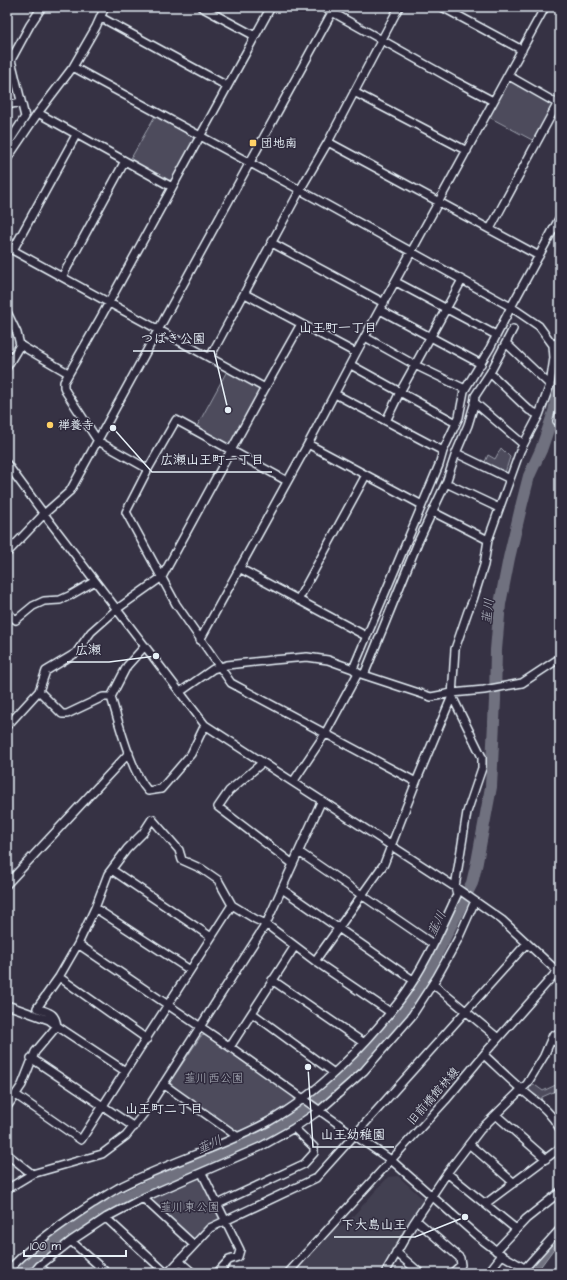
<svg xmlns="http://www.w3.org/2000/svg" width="567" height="1280" font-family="'Architects Daughter','Klee One',sans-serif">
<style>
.built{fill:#433f51}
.green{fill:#4d4b5c;stroke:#9a9eaa}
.water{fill:#70717f;stroke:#a0a4af}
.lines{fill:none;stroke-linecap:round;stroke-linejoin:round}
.river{stroke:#70717f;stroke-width:12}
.minor-casing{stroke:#e8f1f8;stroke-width:10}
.minor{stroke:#2f2a3d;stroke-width:7}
.poi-dot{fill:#ffd166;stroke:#2f2a3d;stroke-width:1.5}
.labels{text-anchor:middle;stroke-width:3;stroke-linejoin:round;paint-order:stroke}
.poi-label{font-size:12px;font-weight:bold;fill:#e8f1f8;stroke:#2f2a3d;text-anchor:start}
.park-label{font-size:12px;fill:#b2b7c1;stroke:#2f2a3d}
.street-label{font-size:12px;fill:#e8f1f8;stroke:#2f2a3d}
.neighbourhood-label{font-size:13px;font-weight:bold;fill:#e8f1f8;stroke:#2f2a3d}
.water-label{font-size:13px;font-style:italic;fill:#b2b7c2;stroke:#2f2a3d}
.leader{fill:none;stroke:#e8f1f8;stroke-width:1.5}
.callout-dot{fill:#e8f1f8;stroke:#2f2a3d;stroke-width:1.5}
.callout-label{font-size:13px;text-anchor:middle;font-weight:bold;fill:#e8f1f8;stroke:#2f2a3d;stroke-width:3;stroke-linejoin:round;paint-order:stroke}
</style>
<rect width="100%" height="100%" fill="#363244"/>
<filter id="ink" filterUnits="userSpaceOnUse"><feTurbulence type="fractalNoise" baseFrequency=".025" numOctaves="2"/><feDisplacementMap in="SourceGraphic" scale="8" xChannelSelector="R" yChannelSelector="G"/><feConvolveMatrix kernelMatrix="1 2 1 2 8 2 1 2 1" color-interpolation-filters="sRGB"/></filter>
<g filter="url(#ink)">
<path class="built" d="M 398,1176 L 422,1198 L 423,1203 L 381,1273 L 296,1273 L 335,1229 L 345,1225 L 388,1177 Z"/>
<path class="green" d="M 511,81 L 551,103 L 552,108 L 534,141 L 489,117 L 508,82 Z
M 155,116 L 193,137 L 194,140 L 172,179 L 168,181 L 130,160 Z
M 227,371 L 259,388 L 260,391 L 231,444 L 226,445 L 196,428 Z
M 501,448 L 510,457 L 505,473 L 484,464 L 488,455 L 495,459 Z
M 205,1035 L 294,1097 L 294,1101 L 242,1132 L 238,1132 L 172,1087 L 170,1082 L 201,1036 Z
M 532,1083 L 543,1091 L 560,1083 L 560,1091 L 558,1090 L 542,1097 L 541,1102 L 530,1092 L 529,1086 Z
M 198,1178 L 203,1180 L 221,1218 L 219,1220 L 207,1225 L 196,1239 L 191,1240 L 150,1202 L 152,1198 Z"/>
<path class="water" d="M 558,1238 L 558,1243 L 536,1273 L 527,1273 L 553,1240 Z"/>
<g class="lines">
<path class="river" d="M 18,1273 L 39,1252 L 63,1234 L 109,1205 L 172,1175 L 251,1141 L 294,1117 L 342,1079 L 367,1054 L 401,1017 L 415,997 L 472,883 L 477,862 L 491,787 L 495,700 L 496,650 L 500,604 L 509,558 L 522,503 L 529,476 L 541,450 L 554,412 L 560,378"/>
<g class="minor-casing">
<path id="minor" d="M 201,7 L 255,36
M 323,7 L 455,81 L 493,101
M 442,7 L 522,50
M 100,17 L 227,86
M 509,76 L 560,105
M 354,92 L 467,151
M 7,105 L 21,102
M 38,113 L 172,187
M 328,142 L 539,256
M 7,145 L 25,117 L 11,60 L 30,25 L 42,7
M 7,159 L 38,113 L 73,67 L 96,27 L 105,7
M 490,229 L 560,99
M 272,243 L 384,303
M 7,247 L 265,388
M 13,250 L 76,135
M 62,277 L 125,161
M 396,282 L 496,335
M 245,294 L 356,353
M 380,310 L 481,364
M 7,312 L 17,333 L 20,345 L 68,373
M 365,337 L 415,365 L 465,389
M 506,343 L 550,385
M 553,345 L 560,341
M 210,357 L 300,190 L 328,142 L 399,7
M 351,365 L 456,423
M 7,367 L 20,345
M 490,373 L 529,410 L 539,415
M 335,394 L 443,451
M 474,402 L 523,444
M 386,421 L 400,392 L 462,280
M 557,421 L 560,412
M 308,444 L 422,505
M 456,453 L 510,479
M 7,464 L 44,514 L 205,725 L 455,887 L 502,920 L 557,971
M 148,469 L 98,441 L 66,392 L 64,387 L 64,382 L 101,317 L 271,7
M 287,481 L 176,420 L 148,469 L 126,512 L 176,604 L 231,683 L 416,782
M 446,483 L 499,508
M 433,512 L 488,540
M 7,553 L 44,514 L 70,491 L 335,7
M 239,568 L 366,636
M 298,600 L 366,475
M 7,610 L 11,616 L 16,620 L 33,606 L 44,601 L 60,600 L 69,596 L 95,581
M 200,640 L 308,444 L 356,353 L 545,7
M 145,646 L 127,666 L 111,697 C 119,723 131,772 148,791 L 161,789 L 191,754 L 205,725
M 353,669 L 439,465 L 443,451 L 459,417 L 464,391 L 490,348 L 511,307 L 560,217
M 364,675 L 418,542 L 446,483 L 456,453 L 468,425 L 474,405 L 475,396 L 490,373 L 513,329
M 39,691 L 62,714 L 67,714 L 103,697 L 111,697
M 180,692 L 213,669 L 227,665 L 273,660 L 307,657 L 328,660 L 353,669 L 358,673 L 431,697 L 452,693 L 484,690 L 522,683 L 560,658
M 7,726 L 39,691 L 46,671 L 76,653 L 91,632 L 117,609 L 162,577 L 265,388 L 301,324
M 262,763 L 229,791 L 218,807 L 293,864
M 293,782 L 325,734 L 358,673
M 299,852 L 433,944
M 112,870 L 211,937
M 7,884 L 129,753
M 282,889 L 413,980
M 95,908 L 190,970
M 78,944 L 230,1047 L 354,1135 L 391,1160 L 477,1236 L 502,1255 L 533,1273
M 315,961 L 384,864 L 416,782 L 452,696
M 59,977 L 147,1039
M 272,980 L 364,1043
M 433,984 L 498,1038
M 7,1005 L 49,1020 L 57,1026 L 125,1071
M 252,1013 L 334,1073
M 551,1040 L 556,1042 L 560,1041
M 230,1047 L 295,946
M 484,1055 C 496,1066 508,1078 521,1089 C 538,1104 548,1108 560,1129
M 31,1058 L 134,1127
M 163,1084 L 238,1137
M 16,1095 L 81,1140 L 232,905
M 7,1107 L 22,1085 L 35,1052 L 57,1026 C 55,1012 49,1013 37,1008 L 59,977 L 78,944 L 95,908 L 108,874 L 127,849 L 143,833 L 152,819 L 179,850 L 182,860 L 202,869 L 218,880 L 232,905 L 255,919 L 266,924 L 315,961 L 390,1012
M 496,1115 L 546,1159
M 469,1144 L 514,1183
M 7,1154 L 32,1174
M 202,1173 L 240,1250 L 238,1257 L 229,1260 L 217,1273
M 447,1173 L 516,1229
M 7,1189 L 32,1174 L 102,1154 L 126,1136 L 148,1108 L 266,924 L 321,802
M 143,1198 L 194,1245
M 218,1204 L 304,1164 L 314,1153 L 314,1147 L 294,1128
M 485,1204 L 560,1148
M 106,1218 L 166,1273
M 416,1220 L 460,1258 L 461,1265 L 452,1273
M 71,1241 L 107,1273
M 496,1251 L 526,1219 L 560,1192
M 396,1252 L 420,1273
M 179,1261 L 193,1273
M 39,1266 L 47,1273
M 525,1268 L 560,1229
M 7,1272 C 32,1244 61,1224 92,1204 C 101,1199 109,1193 118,1188 C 166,1163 220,1148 268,1122 C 318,1094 366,1045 401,999 C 423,970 441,929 457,895 L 455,887 L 467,812 L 482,768 L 482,757 L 452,696 L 455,649 L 468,611 L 473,600 L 484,565 L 488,540 L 520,451 L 539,415 L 550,385 L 554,358 L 553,345 L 539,326 L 511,307 L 300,190 L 73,67
M 33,1273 L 39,1266 L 71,1241 L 107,1217 L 145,1197 L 260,1147 L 294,1128 L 320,1110 L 364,1071 L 411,1017 L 437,977 L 458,939 L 475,901
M 168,1273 L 210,1228 L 316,1178 L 527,943
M 288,1273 L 446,1100 L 486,1052 L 560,968
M 385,1273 L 413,1224 L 447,1173 L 480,1130 L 527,1084 L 544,1056 L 553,1035
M 488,1273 L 502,1255"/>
</g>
<use href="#minor" class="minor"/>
</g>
</g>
<g class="poi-dot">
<rect x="249" y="139" width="8" height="8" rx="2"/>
<circle cx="50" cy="425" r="4"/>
</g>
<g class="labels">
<g class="poi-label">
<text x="261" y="147">団地南</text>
<text x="58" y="429">禅養寺</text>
</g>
<g class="park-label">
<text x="214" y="1082">韮川西公園</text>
<text x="190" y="1211">韮川東公園</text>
</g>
<g class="street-label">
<text transform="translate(433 1096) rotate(-49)" y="4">旧前橋館林線</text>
</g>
<g class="neighbourhood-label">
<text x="338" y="332">山王町一丁目</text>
<text x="164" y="1113">山王町二丁目</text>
</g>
<g class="water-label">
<text transform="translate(487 611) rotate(-84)" y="5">韮川</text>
<text transform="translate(436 923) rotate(-64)" y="5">韮川</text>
<text transform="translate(209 1144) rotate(-24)" y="5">韮川</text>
</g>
</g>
<path class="leader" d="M228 410L214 351H133M113 428L152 472H272M156 656L109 662H67M308 1067L313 1147H394M465 1217L415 1237H334"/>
<g class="callout-dot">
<circle cx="228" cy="410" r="4"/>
<circle cx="113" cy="428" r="4"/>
<circle cx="156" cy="656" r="4"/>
<circle cx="308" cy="1067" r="4"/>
<circle cx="465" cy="1217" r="4"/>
</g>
<g class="callout-label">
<text x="173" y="343">つばき公園</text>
<text x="212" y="464">広瀬山王町一丁目</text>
<text x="88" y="654">広瀬</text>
<text x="353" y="1139">山王幼稚園</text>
<text x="374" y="1229">下大島山王</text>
</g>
<rect width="567" height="1280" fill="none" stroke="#2f2a3d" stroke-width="24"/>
<rect x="12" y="12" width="543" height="1256" fill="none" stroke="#e8f1f8" stroke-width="1.5" filter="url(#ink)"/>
<path d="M24 1250v6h102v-6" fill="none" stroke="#e8f1f8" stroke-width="2"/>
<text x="30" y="1250" font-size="12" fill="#e8f1f8" stroke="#2f2a3d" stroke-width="3" paint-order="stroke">100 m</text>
</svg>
